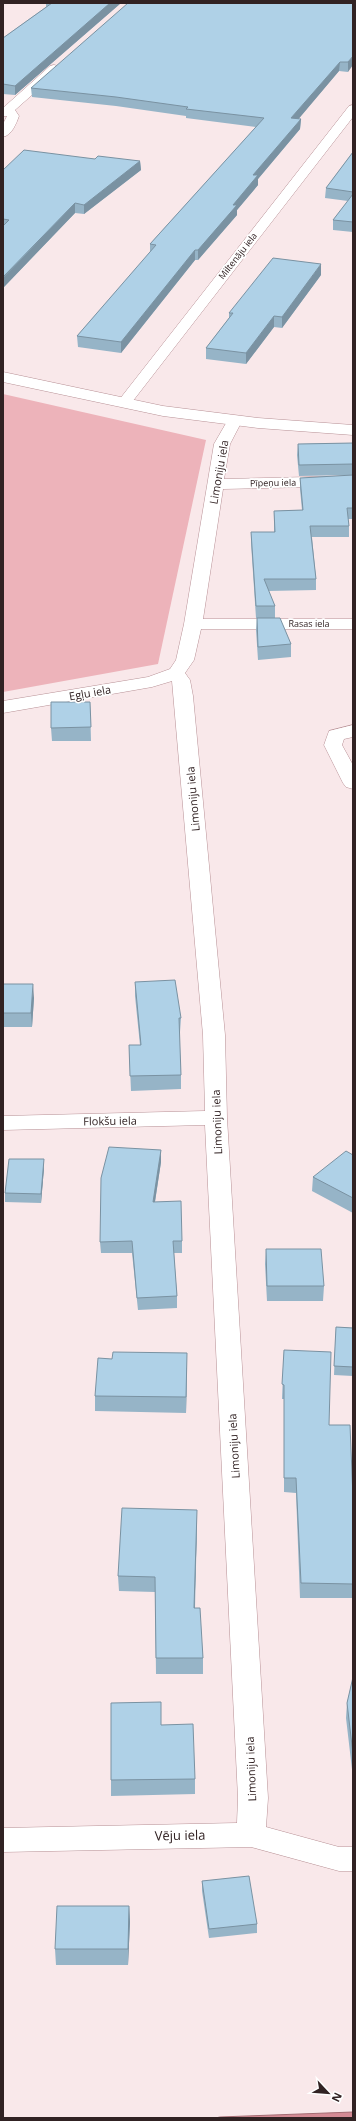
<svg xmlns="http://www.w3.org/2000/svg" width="356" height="2121" font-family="'Open Sans',sans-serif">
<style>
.green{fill:#edb3ba}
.water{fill:#d48a94;stroke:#a36b72}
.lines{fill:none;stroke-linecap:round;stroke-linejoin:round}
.minor-casing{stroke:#b89196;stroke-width:1}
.major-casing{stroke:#b89196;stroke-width:1}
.minor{fill:#fff;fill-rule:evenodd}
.major{fill:#fff;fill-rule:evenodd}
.wall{fill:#96b4c7}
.shaded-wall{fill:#7a92a2}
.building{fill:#afd1e7;stroke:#7a92a2}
.labels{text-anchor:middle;stroke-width:3.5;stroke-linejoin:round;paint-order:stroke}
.far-street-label{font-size:9px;fill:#312223;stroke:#fff}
.street-label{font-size:11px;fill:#312223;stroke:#fff}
.near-street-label{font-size:13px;fill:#312223;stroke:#fff}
</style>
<rect width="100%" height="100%" fill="#f9e8ea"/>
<path class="green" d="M 3,394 L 206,440 L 158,664 L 3,692 Z"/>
<path class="water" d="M 353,2112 L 353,2118 L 215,2118 L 220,2117 Z"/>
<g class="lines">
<g class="minor-casing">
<path id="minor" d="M 54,65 L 58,66 L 60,69 L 58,72 L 15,110 L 19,116 C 16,124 12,135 3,137 L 3,124 L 7,116 L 3,116 L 3,108 L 50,66 Z
M 353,105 L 353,117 L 129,406 L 119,406 L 116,403 L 119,400 L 349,106 Z
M 234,416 L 239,418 L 242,421 L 230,444 L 224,479 L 353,476 L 353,486 L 223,489 L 203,619 L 353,619 L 353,629 L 201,629 L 194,660 L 185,673 L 190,680 L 193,696 L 225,1035 L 227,1118 L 268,1798 L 266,1827 L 339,1847 L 353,1847 L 353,1871 L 339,1871 L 251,1847 L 3,1852 L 3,1828 L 237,1823 L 238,1798 L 205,1125 L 3,1130 L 3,1116 L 205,1111 L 203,1035 L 172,681 L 152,687 L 3,713 L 3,701 L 148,677 L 170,669 L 176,660 L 184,624 L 214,444 L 229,418 Z
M 353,725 L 353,737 L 344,739 L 342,745 L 353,765 L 353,789 L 346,787 L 343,783 L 324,745 L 329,731 Z"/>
</g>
<g class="major-casing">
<path id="major" d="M 3,372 L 163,406 L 258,418 L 353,425 L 353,435 L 258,428 L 163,416 L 3,382 Z"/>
</g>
<use href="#minor" class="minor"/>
<use href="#major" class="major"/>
</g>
<path class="wall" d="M 46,3 L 121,3 L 15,95 L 3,94 L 3,38 L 46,7 Z
M 353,3 L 348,72 L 339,71 L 298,119 L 301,119 L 300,129 L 258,179 L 258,185 L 237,210 L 237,215 L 198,260 L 195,260 L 121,353 L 78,347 L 77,336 L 150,253 L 150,244 L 256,127 L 186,118 L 186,116 L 116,106 L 32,97 L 31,88 Z
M 353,152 L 353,232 L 333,230 L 333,220 L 348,201 L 325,198 L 326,188 Z
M 95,159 L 140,161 L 141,170 L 84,214 L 75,213 L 4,287 L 3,287 L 3,170 Z
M 321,275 L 282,328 L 274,327 L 246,364 L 206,359 L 206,348 L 229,318 L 229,313 Z
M 353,443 L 353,475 L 299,476 L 297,455 L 298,444 Z
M 353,475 L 353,519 L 348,519 L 349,526 L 349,537 L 312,537 L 316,579 L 316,590 L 268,591 L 275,606 L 275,618 L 256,618 L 251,543 L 251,532 L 274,532 L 274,511 L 302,510 L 300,489 L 300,478 Z
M 257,618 L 291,644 L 291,657 L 258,660 L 256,630 Z
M 90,702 L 91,741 L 52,741 L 51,728 Z
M 135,982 L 181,1018 L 180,1032 L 179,1032 L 181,1075 L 181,1089 L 131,1091 L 129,1045 L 140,1045 L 135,996 Z
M 3,984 L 34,998 L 32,1027 L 3,1027 Z
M 161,1150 L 161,1162 L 155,1202 L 182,1241 L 182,1253 L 174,1253 L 177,1296 L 177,1308 L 138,1310 L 132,1253 L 101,1253 L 100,1242 Z
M 353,1155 L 353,1213 L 312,1191 L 313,1177 Z
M 44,1168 L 41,1203 L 5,1202 L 5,1193 Z
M 266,1249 L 324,1286 L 323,1301 L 267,1301 L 265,1264 Z
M 336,1327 L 353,1328 L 353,1376 L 334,1375 Z
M 284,1350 L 329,1425 L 353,1498 L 353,1598 L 300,1598 L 296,1493 L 284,1492 L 284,1399 L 282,1399 Z
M 112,1359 L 187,1368 L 186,1413 L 95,1411 L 95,1396 Z
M 197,1525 L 195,1608 L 203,1658 L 203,1674 L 156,1674 L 155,1592 L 119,1591 L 118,1576 Z
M 353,1677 L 353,1778 L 346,1718 L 347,1703 Z
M 161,1725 L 195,1779 L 195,1794 L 111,1796 L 111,1780 Z
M 202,1881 L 257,1924 L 257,1933 L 209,1938 L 202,1891 Z
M 129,1906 L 130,1922 L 128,1965 L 56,1965 L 55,1949 Z"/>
<path class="shaded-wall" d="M 110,3 L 121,3 L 15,95 L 15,86 Z
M 353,56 L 353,65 L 348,72 L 348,62 Z
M 340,62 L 339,71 L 291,128 L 291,118 Z
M 301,119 L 300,129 L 258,179 L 258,185 L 237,210 L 237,215 L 198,260 L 198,250 L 233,205 L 253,175 Z
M 140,161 L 141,170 L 84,214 L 84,205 Z
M 75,203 L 75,213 L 4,287 L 4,277 Z
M 195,250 L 195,260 L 121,353 L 121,342 Z
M 321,264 L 321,275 L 282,328 L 282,317 Z
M 274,316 L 274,327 L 246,364 L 246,353 Z
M 33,984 L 34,998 L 32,1027 L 31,1013 Z
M 161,1150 L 161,1162 L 153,1214 L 153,1202 Z
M 44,1159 L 44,1168 L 41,1203 L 41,1194 Z
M 187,1353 L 187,1368 L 186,1413 L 186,1397 Z
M 197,1510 L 197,1525 L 194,1623 L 194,1608 Z
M 129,1906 L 130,1922 L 128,1965 L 128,1949 Z"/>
<path class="building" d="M 52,3 L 110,3 L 15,86 L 3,84 L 3,38 Z
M 128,3 L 353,3 L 353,56 L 348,62 L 340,62 L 291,118 L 301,119 L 253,175 L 258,175 L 233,205 L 237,205 L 198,250 L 195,250 L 121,342 L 77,336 L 156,245 L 150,244 L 264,118 L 186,109 L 188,107 L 116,97 L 31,88 Z
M 24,150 L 95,159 L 98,156 L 140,161 L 84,205 L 75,203 L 3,277 L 3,226 L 9,220 L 3,219 L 3,170 Z
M 353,152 L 353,192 L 326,188 Z
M 353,194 L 353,222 L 333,220 Z
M 273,258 L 321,264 L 282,317 L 274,316 L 246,353 L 206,348 L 233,313 L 229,313 Z
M 353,443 L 353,464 L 299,465 L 298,444 Z
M 353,475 L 353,508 L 347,508 L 349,526 L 310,526 L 316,579 L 264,579 L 275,606 L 256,606 L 251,532 L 275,532 L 274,511 L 303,510 L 300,478 Z
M 257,618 L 280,618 L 291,644 L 258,647 Z
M 51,702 L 90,702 L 91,727 L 51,728 Z
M 175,980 L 181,1018 L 179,1018 L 181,1075 L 130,1076 L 129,1045 L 141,1045 L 135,982 Z
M 3,984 L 33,984 L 31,1013 L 3,1013 Z
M 109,1147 L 161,1150 L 153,1202 L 181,1201 L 182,1241 L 173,1241 L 177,1296 L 137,1298 L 132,1241 L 100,1242 L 101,1178 Z
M 346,1151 L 353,1155 L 353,1198 L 313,1177 Z
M 9,1159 L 44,1159 L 41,1194 L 5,1193 Z
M 266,1249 L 321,1249 L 324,1286 L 267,1286 Z
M 336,1327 L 353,1328 L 353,1367 L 334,1366 Z
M 284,1350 L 331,1352 L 329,1425 L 350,1425 L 353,1498 L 353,1584 L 301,1583 L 296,1478 L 284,1478 L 284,1385 L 282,1384 Z
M 113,1352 L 187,1353 L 186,1397 L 95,1396 L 98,1358 L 112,1359 Z
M 122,1508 L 197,1510 L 194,1608 L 200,1608 L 203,1658 L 156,1658 L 155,1577 L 118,1576 Z
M 353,1677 L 353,1754 L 347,1703 Z
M 161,1702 L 161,1725 L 193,1724 L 195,1779 L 111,1780 L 111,1703 Z
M 249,1876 L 257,1924 L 209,1929 L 202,1881 Z
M 57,1906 L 129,1906 L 128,1949 L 55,1949 Z"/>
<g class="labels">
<g class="far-street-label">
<text transform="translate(238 256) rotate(-52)" y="3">Miltenāju iela</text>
<text transform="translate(273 483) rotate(-1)" y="3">Pīpeņu iela</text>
<text x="309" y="627">Rasas iela</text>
</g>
<g class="street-label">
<text transform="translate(219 472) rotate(-80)" y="4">Limoniju iela</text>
<text transform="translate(90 693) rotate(-10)" y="4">Egļu iela</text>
<text transform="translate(193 799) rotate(-95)" y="4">Limoniju iela</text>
<text transform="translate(110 1121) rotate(-1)" y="4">Flokšu iela</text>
<text transform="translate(217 1122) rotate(-92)" y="4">Limoniju iela</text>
<text transform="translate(234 1446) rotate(-93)" y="4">Limoniju iela</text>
<text transform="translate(251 1769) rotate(-92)" y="4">Limoniju iela</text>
</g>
<g class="near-street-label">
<text transform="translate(180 1835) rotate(-1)" y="5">Vēju iela</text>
</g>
</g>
<rect width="356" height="2121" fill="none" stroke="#312223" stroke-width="8"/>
<g transform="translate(328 2093) rotate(116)" stroke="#ffffff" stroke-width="3" paint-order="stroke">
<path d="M0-3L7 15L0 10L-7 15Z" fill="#312223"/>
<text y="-6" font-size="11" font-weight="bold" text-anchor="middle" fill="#312223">N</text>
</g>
</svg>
